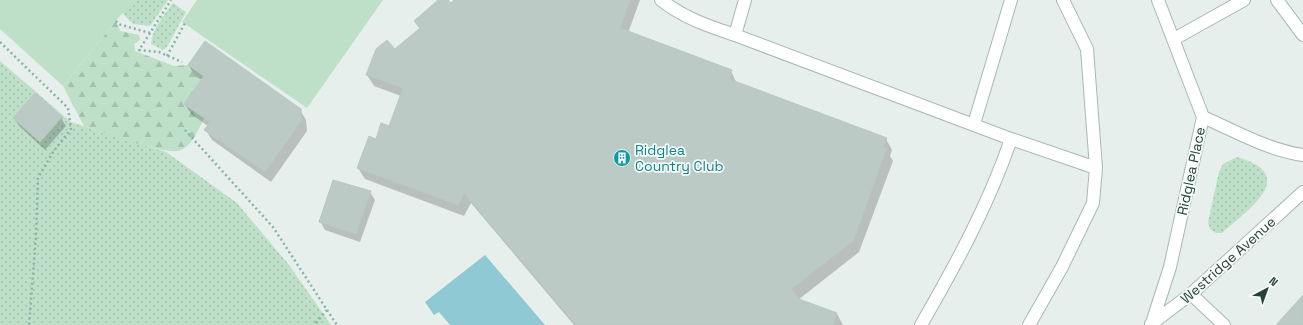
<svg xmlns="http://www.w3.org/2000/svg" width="1303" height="325" font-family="'Space Grotesk',sans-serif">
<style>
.grass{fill:url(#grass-dots)}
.forest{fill:url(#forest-firs)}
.park{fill:#bfe0c8}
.water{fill:#8ec9d4}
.shadow{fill:#0003}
.building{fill:#bbcac4;stroke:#b8c9c2}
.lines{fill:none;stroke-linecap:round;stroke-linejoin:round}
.service-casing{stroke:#a8b8b2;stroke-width:14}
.minor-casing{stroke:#a8b8b2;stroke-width:14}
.tertiary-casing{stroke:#a8b8b2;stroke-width:14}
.path{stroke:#86b3a5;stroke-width:2.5;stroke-dasharray:2 3;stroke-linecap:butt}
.service{stroke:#fff;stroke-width:12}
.minor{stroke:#fff;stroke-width:12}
.tertiary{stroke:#fff;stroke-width:12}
.labels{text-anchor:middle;stroke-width:3.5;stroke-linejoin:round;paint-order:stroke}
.culture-label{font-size:14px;fill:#0d838f;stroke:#f7fbf9;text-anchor:start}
.street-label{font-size:14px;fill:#24423a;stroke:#f7fbf9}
</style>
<defs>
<pattern id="grass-dots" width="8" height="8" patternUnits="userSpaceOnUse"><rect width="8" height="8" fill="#bfe0c8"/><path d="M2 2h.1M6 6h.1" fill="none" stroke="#a4c1ad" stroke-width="1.8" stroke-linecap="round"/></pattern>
<pattern id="forest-firs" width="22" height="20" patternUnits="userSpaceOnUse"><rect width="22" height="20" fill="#bfe0c8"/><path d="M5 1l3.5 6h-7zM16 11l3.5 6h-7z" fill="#a4c1ad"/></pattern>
</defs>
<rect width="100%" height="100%" fill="#e6efeb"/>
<path class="grass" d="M 133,0 L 168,0 L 150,26 L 133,24 L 122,13 Z
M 173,3 L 186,12 L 167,47 L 163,50 L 151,44 C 152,29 164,15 173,3 Z
M 0,61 L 71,122 L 166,152 L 237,203 L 289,265 L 331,325 L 0,325 Z
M 1237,157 C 1300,175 1249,209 1222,233 L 1216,233 L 1210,229 L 1208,222 L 1219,172 L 1223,164 Z"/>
<path class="forest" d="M 116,21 L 120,31 L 139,35 L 140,40 L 134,44 L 135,51 L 174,66 L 188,65 L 204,76 L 184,104 L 204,118 C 199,128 193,145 181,150 C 167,157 102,131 84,126 L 63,86 Z"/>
<path class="park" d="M 0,0 L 133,0 L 63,86 L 0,29 Z
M 197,0 L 383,0 L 307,108 L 182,22 Z"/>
<path class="water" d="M 485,255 L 545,325 L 450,325 L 439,312 L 434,315 L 425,302 Z"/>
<path class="shadow" d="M 440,0 L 447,0 L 450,4 L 455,0 L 640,0 L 628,33 L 731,71 L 737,84 L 886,139 L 892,150 L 890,156 L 893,161 L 859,252 L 798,300 L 837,314 L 843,325 L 574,325 L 471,203 L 464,216 L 365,179 L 358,168 L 390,127 L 401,96 L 374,86 L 367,75 L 420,29 L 415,21 Z
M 189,66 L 300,110 L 306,120 L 307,131 L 271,182 L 212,140 L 206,130 L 208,126 L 191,114 L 185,104 L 202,80 L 195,76 Z
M 35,95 L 61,118 L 66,126 L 45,150 L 19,126 L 14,118 Z
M 370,192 L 375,200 L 360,242 L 325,230 L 320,221 Z"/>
<path class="building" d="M 438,0 L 448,0 L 451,3 L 454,0 L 630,0 L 620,28 L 732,70 L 729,79 L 887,138 L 883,147 L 887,148 L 853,241 L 791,289 L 799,299 L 837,313 L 833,325 L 576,325 L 464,193 L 458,205 L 357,168 L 369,136 L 376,139 L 381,123 L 389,126 L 403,88 L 366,75 L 376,49 L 387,40 L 395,49 L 420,28 L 414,21 Z
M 205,41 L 301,109 L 302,120 L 265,172 L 204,130 L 210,122 L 184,104 L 204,76 L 188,65 Z
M 35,93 L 62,117 L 40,142 L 13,118 Z
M 333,180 L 371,191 L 356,234 L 319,222 Z
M 1303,295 L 1303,325 L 1276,325 Z"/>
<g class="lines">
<g class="service-casing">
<path id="service" d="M 661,0 C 684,18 708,26 735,35 L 1011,139 C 989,204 955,266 921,325
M 1277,0 L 1303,35
M 735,35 L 745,0
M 1174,39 L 1244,0
M 974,124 L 1011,0
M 1011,139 L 1096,168
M 1029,325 L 1062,267 L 1093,203 L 1096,168 L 1087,49 L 1063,0"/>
</g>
<g class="minor-casing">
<path id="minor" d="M 1191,294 L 1224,325"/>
</g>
<g class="tertiary-casing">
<path id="tertiary" d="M 1203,117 C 1235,131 1268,150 1303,155
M 1152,323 L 1170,267 L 1203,117 L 1158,0
M 1151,324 L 1191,294 L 1303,192"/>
</g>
<path class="path" d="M 116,21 L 118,24 L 150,33 L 171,0
M 150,33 L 139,50 L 159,52 L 182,62
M 0,42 L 68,108 L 71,129 L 53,152 L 38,178 L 36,236 L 29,325
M 167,56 L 185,23
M 185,130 L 273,227 L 327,310 L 314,325
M 327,310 L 337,325"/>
<use href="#service" class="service"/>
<use href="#minor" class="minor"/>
<use href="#tertiary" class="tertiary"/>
</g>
<defs>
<g id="building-disc" transform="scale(0.9)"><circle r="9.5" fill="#0f9aa8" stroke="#f7fbf9"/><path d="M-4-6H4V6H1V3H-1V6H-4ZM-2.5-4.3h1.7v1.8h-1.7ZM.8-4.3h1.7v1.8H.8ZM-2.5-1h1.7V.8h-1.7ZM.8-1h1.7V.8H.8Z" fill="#fff"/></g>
</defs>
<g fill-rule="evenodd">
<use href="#building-disc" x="622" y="158"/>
</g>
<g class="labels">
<g class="culture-label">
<text x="635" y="155">Ridglea<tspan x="635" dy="16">Country Club</tspan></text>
</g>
<g class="street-label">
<text transform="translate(1191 171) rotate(-78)" y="5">Ridglea Place</text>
<text transform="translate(1228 260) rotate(-42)" y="5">Westridge Avenue</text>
</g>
</g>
<g transform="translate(1267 289) rotate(41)" stroke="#f7fbf9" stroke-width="3" paint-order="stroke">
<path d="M0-3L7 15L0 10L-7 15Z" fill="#24423a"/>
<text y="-6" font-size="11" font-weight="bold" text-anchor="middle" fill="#24423a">N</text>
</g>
</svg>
